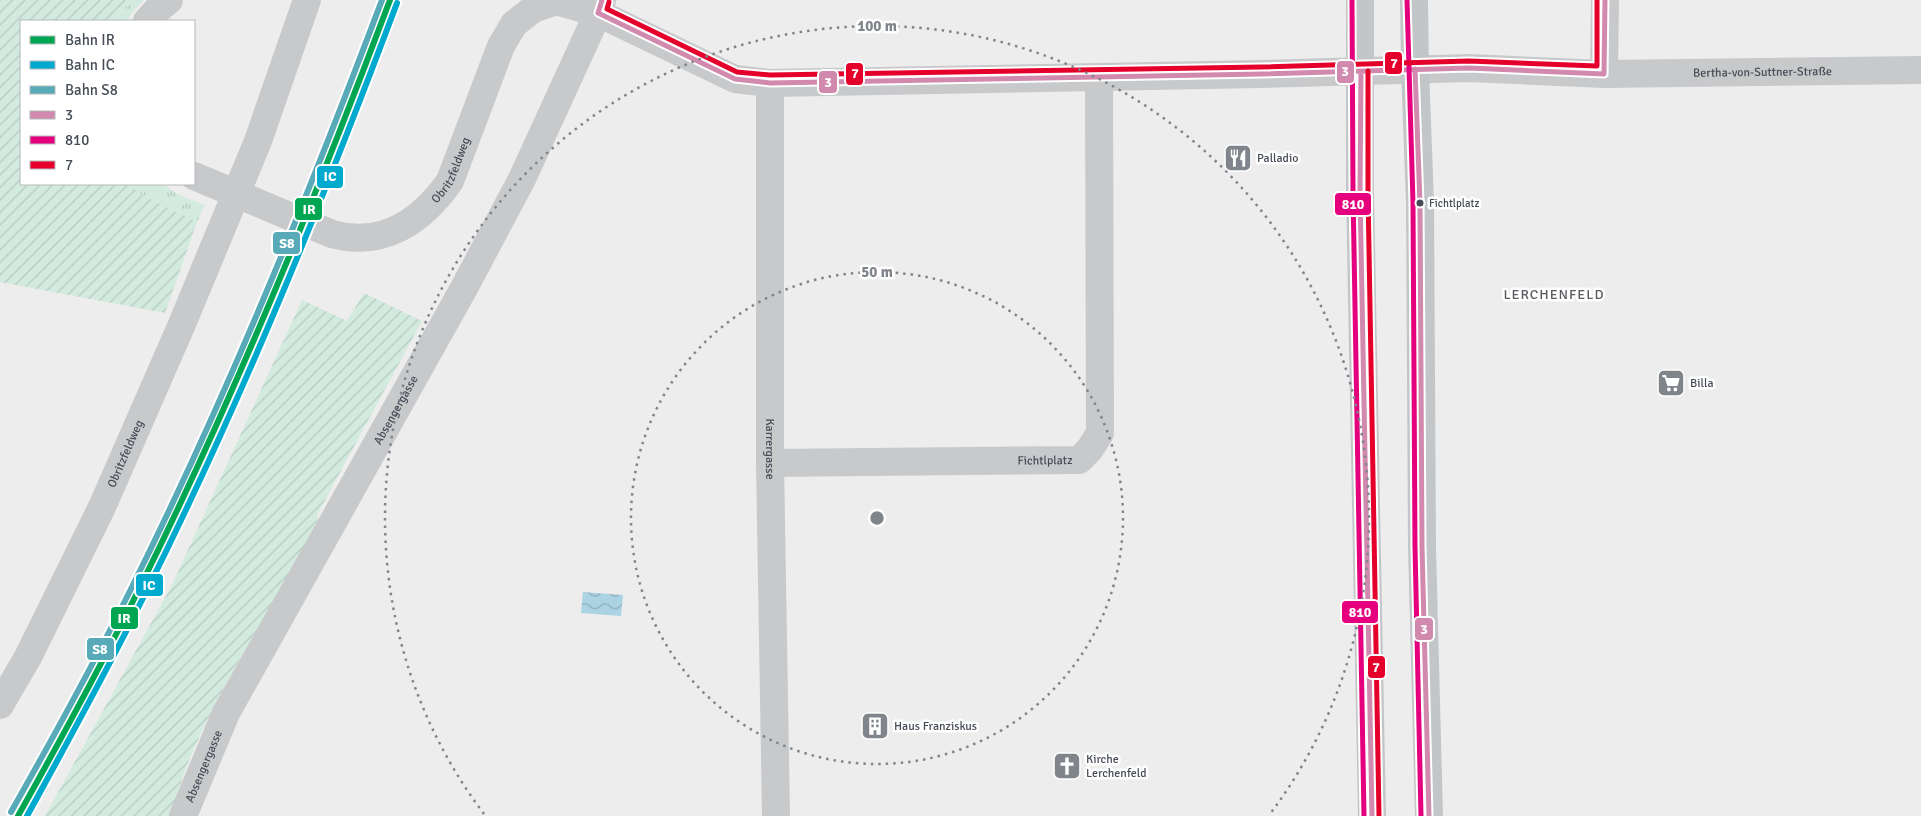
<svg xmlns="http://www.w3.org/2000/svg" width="1921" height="816" font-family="Signika,sans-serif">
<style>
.grass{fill:url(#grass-tufts)}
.garden{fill:url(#garden-furrows)}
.water{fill:url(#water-waves)}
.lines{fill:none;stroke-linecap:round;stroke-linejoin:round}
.minor{stroke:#c8c9cb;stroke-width:28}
.primary{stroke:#c3c6c9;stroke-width:28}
.minor-bridge{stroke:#c8c9cb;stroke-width:28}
.bus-1-casing{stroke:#fff;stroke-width:9}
.bus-2-casing{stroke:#fff;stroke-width:9}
.bus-3-casing{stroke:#fff;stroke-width:9}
.bus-1{stroke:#d18aad;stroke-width:5}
.bus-2{stroke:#e5007d;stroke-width:5}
.bus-3{stroke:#e4002b;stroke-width:5}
.rail-1-casing{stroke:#fff;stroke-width:10}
.rail-2-casing{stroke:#fff;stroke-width:10}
.rail-3-casing{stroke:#fff;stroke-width:10}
.rail-1{stroke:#00a651;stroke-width:6}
.rail-2{stroke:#00a9ce;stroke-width:6}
.rail-3{stroke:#58aab9;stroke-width:6}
.ring{fill:none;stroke:#80858c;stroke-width:2.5;stroke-dasharray:2.5 5}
.bus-dot{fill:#464d57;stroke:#fff;stroke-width:2}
.labels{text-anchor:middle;stroke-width:5;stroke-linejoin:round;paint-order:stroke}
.bus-label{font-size:11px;fill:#464d57;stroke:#fff;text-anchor:start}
.street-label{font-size:12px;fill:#464d57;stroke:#fff}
.poi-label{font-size:12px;fill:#464d57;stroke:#fff;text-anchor:start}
.neighbourhood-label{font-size:14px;letter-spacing:1px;fill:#595c60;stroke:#fff}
.centre{fill:#80858c;stroke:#fff;stroke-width:2.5}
.ring-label{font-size:15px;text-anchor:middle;font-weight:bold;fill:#80858c;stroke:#fff;stroke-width:5;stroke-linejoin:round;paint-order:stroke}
.line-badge{stroke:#fff;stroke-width:2}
.badge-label{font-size:14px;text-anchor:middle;font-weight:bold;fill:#fff}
</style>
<defs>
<pattern id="grass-tufts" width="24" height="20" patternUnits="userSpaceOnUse" patternTransform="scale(1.25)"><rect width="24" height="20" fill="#d3eadf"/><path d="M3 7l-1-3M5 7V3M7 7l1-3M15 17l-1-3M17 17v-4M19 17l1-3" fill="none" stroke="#b6cac1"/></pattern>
<pattern id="garden-furrows" width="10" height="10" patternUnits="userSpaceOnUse" patternTransform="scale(1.25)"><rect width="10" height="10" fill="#d3eadf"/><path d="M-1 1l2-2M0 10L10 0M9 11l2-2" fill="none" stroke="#b6cac1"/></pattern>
<pattern id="water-waves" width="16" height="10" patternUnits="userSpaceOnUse" patternTransform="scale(1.25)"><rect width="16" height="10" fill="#acd3e4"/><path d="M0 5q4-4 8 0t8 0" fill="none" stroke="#8eadbc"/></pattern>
</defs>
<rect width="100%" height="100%" fill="#ededed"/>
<path class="grass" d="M 132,0 L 144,0 L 133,11 L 127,21 L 113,21 Z
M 128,184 L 163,184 L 177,194 L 205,205 L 197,222 L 144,196 Z"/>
<path class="garden" d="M 0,0 L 132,0 L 113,21 L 21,21 L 21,184 L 128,184 L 144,196 L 197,222 L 165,313 L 0,282 Z
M 364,293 L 422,321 L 318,513 L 316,533 C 270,611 213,693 182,779 C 178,791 175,804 172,816 L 45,816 L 171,587 L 302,300 L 347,321 Z"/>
<path class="water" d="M 583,592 L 623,595 L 621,616 L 581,613 Z"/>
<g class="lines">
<g class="minor">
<path d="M 147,21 L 156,11 L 169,0"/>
<path d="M 1604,74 L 1605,0"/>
<path id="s1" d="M 770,83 L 770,463 L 776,816"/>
<path id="s2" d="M 332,234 C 383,248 422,221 450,181 L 501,46 L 514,24 L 533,9 L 556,1 L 598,13 L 735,79 L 770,83 L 1261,74 L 1469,68 L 1604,74 L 1921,70"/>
<path id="s3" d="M 770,463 L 1079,460 L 1090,449 L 1100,433 L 1099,77"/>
<path id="s4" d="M 0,705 L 28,657 L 102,507 L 182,324 L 258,141 L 307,0"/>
<path id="s5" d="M 183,816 L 226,713 L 464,288 L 522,179 L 598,13 L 602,0"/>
</g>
<path class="primary" d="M 1360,0 L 1360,193 L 1372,816
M 1414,0 L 1415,69 L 1420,203 L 1422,547 L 1429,816"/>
<path class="minor-bridge" d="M 194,176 L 332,234"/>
<g class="bus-1-casing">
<path id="bus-1" d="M 602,0 L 598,13 L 735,79 L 770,83 L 1261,74 L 1469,68 L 1604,74
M 1415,69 L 1420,203 L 1422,547 L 1429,816
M 1361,71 L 1360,193 L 1372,816
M 1604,74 L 1605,0"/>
</g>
<g class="bus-2-casing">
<path id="bus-2" d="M 1352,0 L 1353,193 L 1364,816
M 1407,0 L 1413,203 L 1415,547 L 1421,816"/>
</g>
<g class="bus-3-casing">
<path id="bus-3" d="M 609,2 L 607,9 L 737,72 L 770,75 L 1261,67 L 1469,61 L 1597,66 L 1597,0
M 1368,71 L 1368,193 L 1379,816"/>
</g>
<use href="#bus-1" class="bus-1"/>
<use href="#bus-2" class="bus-2"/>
<use href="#bus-3" class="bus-3"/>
<g class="rail-1-casing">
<path id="rail-1" d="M 18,816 C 60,741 101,666 139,589 C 234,398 315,200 390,0"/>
</g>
<g class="rail-2-casing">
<path id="rail-2" d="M 27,816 C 67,743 108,669 145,594 C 241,402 322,203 397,3"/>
</g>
<g class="rail-3-casing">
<path id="rail-3" d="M 11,812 C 53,738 94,663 132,587 C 227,396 307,199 382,0"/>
</g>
<use href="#rail-1" class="rail-1"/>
<use href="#rail-2" class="rail-2"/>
<use href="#rail-3" class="rail-3"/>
</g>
<g class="ring">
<circle cx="877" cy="518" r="246"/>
<path d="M484 814A492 492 0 1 1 1270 814"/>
</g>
<defs>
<g id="restaurant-square" transform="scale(1.4375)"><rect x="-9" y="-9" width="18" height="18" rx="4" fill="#80858c" stroke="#fff"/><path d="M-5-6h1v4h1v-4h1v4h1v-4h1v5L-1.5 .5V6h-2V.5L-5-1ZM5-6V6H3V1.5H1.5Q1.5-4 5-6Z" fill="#fff"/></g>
<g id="supermarket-square" transform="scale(1.4375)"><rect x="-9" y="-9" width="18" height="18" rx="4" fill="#80858c" stroke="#fff"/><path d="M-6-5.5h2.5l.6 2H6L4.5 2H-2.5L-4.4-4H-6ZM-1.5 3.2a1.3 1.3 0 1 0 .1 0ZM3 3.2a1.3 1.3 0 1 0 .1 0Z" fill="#fff"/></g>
<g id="building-square" transform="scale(1.4375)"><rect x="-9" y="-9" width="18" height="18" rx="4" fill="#80858c" stroke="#fff"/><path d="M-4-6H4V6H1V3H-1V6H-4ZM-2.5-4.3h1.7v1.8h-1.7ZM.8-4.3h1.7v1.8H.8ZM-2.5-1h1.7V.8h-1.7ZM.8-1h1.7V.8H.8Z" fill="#fff"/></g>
<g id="church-square" transform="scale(1.4375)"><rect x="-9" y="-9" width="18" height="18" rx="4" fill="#80858c" stroke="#fff"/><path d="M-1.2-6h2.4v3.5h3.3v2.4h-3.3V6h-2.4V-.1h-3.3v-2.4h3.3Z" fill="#fff"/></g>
</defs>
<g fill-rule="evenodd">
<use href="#restaurant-square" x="1238" y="158"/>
<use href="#supermarket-square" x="1671" y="383"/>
<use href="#building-square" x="875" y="726"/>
<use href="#church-square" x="1067" y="766"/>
</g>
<circle class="bus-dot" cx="1420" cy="203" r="4.5"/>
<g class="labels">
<g class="bus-label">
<text x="1429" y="207">Fichtlplatz</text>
</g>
<g class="street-label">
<text dy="4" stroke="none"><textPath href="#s2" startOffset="1581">Bertha-von-Suttner-Straße</textPath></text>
<text dy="4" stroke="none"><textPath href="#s2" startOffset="149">Obritzfeldweg</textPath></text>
<text dy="4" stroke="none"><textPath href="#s5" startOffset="459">Absengergasse</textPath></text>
<text dy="4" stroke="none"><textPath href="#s1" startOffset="366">Karrergasse</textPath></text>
<text dy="4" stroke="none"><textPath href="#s4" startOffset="281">Obritzfeldweg</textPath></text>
<text dy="4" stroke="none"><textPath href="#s3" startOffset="275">Fichtlplatz</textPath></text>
<text dy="4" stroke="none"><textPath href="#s5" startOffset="54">Absengergasse</textPath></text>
</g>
<g class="poi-label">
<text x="1257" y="162">Palladio</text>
<text x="1690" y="387">Billa</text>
<text x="894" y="730">Haus Franziskus</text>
<text x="1086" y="763">Kirche<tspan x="1086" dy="14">Lerchenfeld</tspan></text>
</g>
<g class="neighbourhood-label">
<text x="1554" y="299">LERCHENFELD</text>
</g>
</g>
<circle cx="877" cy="518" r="8" class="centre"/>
<g class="ring-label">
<text x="877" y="31">100 m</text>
<text x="877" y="277">50 m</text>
</g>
<g class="line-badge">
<rect x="1384" y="51" width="19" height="24" rx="5" fill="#e4002b"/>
<rect x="1336" y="60" width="19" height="24" rx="5" fill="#d18aad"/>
<rect x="845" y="62" width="19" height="24" rx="5" fill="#e4002b"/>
<rect x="818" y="70" width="20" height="24" rx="5" fill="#d18aad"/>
<rect x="316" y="165" width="28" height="24" rx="5" fill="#00a9ce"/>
<rect x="1334" y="192" width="38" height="24" rx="5" fill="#e5007d"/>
<rect x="294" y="197" width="29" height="24" rx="5" fill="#00a651"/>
<rect x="272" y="231" width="29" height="24" rx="5" fill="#58aab9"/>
<rect x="135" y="573" width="29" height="24" rx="5" fill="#00a9ce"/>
<rect x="1341" y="600" width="38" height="24" rx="5" fill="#e5007d"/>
<rect x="110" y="606" width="29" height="24" rx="5" fill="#00a651"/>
<rect x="1414" y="617" width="20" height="24" rx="5" fill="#d18aad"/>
<rect x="86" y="637" width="29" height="24" rx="5" fill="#58aab9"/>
<rect x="1367" y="655" width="19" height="24" rx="5" fill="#e4002b"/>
</g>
<g class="badge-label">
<text x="1394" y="68">7</text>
<text x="1345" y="76">3</text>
<text x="855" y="78">7</text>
<text x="828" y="87">3</text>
<text x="330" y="181">IC</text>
<text x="1353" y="209">810</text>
<text x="309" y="214">IR</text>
<text x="287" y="248">S8</text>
<text x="149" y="590">IC</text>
<text x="1360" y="617">810</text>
<text x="124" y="623">IR</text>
<text x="1424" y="634">3</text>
<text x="100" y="654">S8</text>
<text x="1376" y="672">7</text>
</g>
<rect x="20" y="20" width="175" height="165" fill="#ffffff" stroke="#b5b8bc"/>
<rect x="30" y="36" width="25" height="8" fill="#00a651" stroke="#b5b8bc"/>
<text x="65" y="45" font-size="15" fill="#464d57">Bahn IR</text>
<rect x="30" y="61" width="25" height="8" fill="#00a9ce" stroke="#b5b8bc"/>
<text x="65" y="70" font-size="15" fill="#464d57">Bahn IC</text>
<rect x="30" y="86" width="25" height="8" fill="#58aab9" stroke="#b5b8bc"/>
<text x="65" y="95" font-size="15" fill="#464d57">Bahn S8</text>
<rect x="30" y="111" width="25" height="8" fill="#d18aad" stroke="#b5b8bc"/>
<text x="65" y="120" font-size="15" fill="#464d57">3</text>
<rect x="30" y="136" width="25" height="8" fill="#e5007d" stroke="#b5b8bc"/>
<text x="65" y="145" font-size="15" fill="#464d57">810</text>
<rect x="30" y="161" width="25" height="8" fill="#e4002b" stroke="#b5b8bc"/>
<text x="65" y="170" font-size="15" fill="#464d57">7</text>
</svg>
